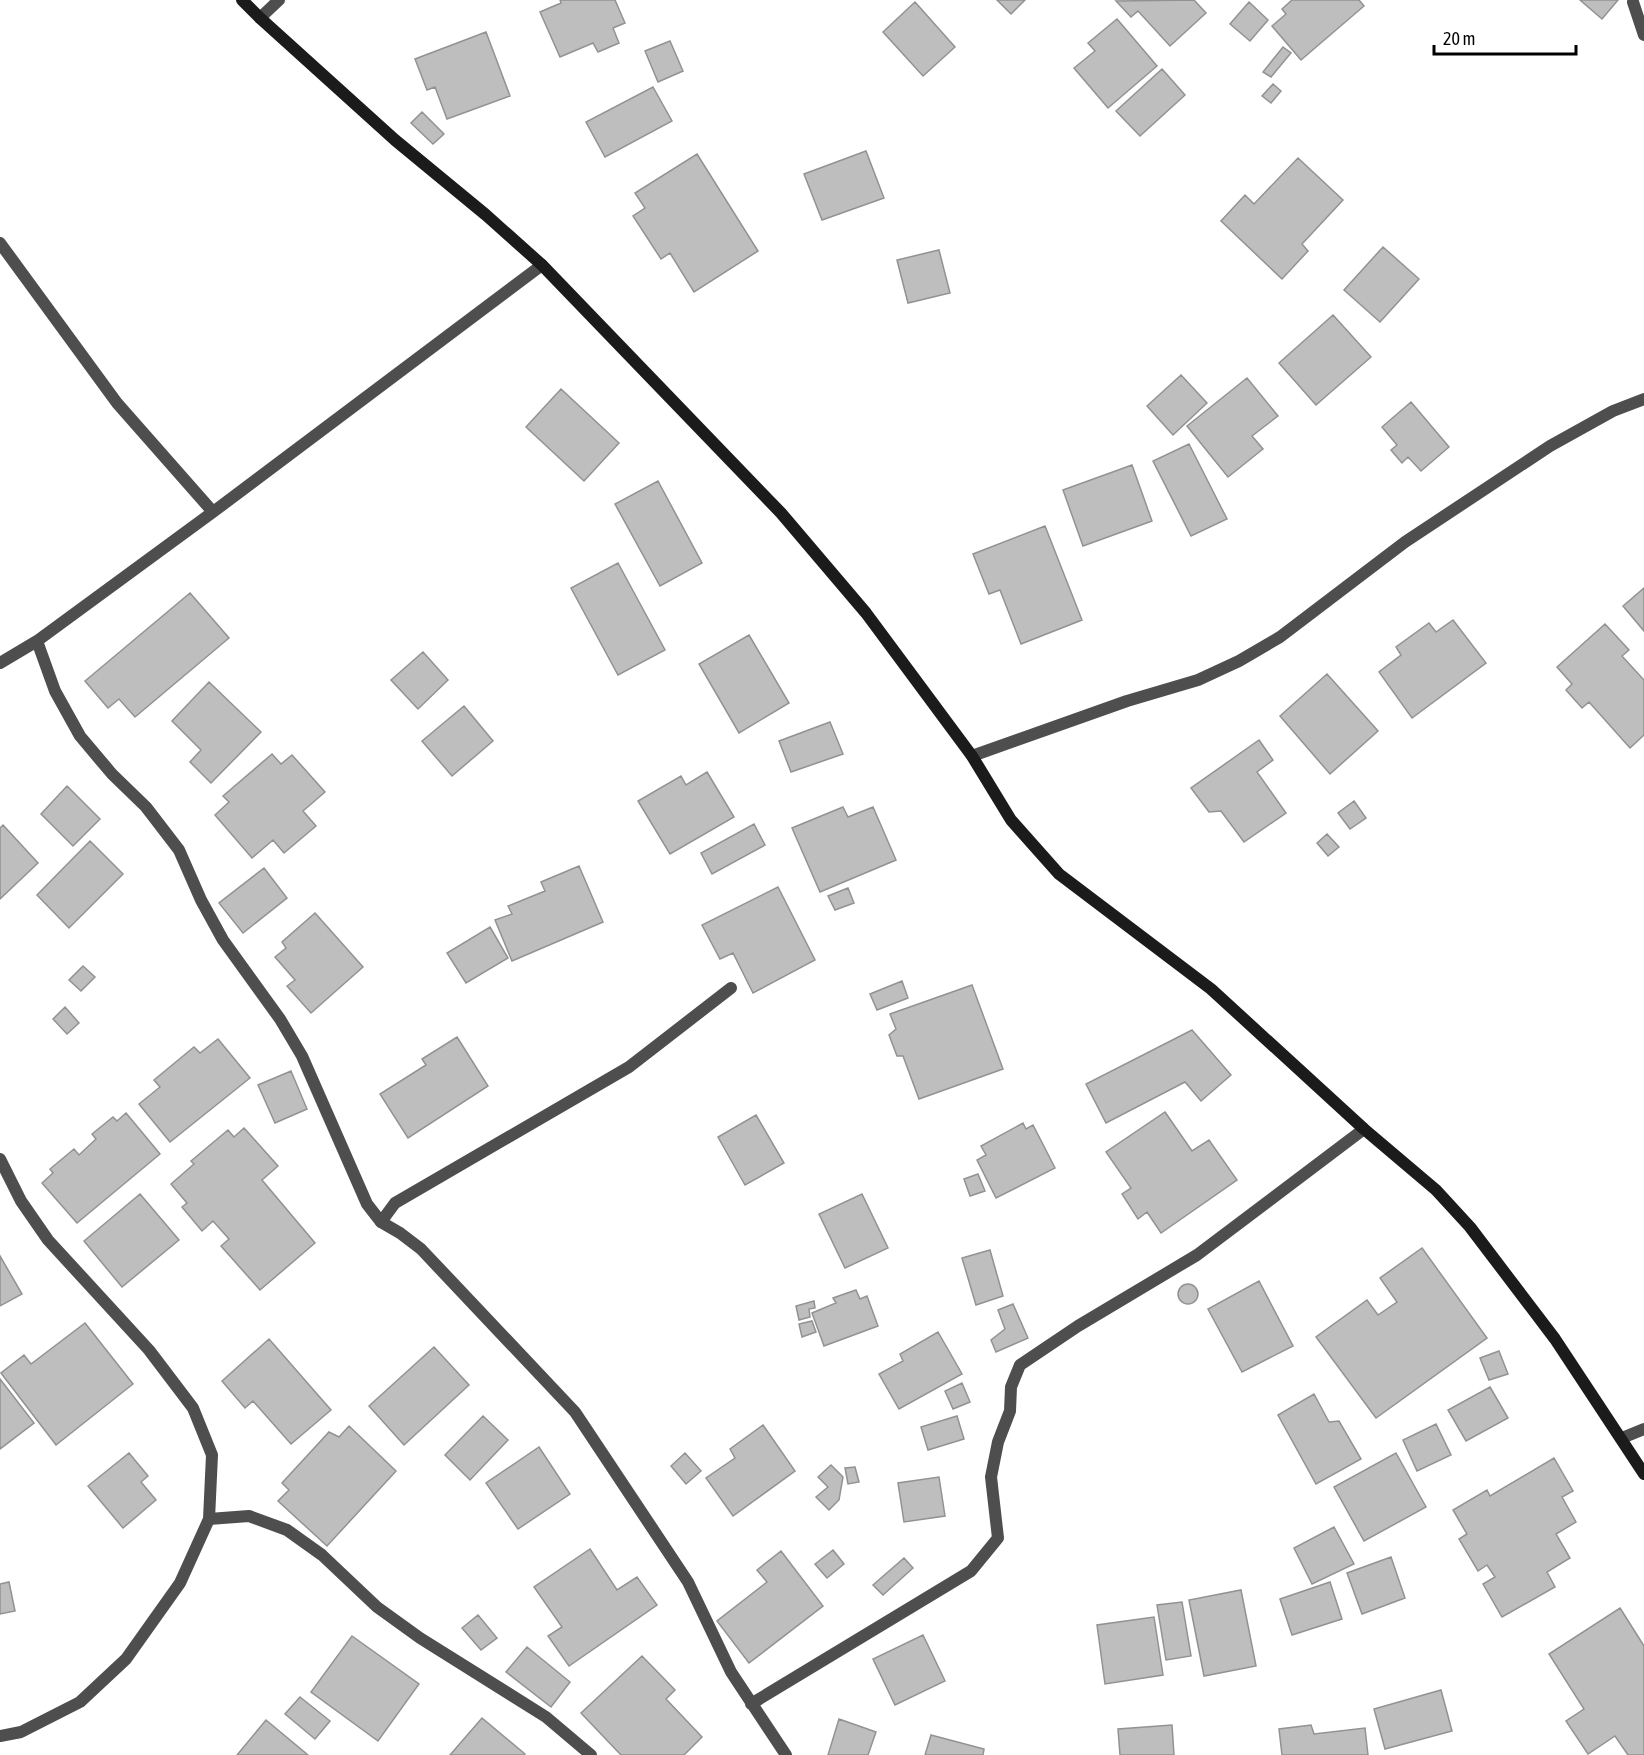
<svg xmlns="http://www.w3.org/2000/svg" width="1644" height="1755" font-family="'Asap Condensed',sans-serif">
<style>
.building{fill:#bebebe;stroke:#929292;stroke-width:1.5}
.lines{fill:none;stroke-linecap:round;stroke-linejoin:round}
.lane{stroke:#4e4e4e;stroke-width:12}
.street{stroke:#4e4e4e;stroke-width:12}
.secondary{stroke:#1b1b1b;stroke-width:12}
</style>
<rect width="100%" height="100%" fill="#fff"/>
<path class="building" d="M 560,0 L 615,0 L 625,23 L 613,28 L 619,43 L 598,52 L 593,43 L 560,57 L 540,12 L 561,3 Z
M 997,0 L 1025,0 L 1011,14 Z
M 1194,0 L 1206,13 L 1170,46 L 1138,11 L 1131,17 L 1116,1 Z
M 1292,0 L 1359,0 L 1364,6 L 1301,60 L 1272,26 L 1286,14 L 1282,9 Z
M 1580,0 L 1618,0 L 1602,19 Z
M 915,2 L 955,47 L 923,76 L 883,32 Z
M 1249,2 L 1268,20 L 1250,41 L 1230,24 Z
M 1117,19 L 1157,66 L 1108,108 L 1074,68 L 1095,51 L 1088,43 Z
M 486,32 L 510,96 L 447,119 L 435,87 L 427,90 L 415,59 Z
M 670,41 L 683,71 L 658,82 L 645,51 Z
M 1283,47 L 1291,53 L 1271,77 L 1263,72 Z
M 1162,69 L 1185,95 L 1140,136 L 1116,111 Z
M 1273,84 L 1281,91 L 1271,103 L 1262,96 Z
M 653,87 L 672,121 L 605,157 L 586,122 Z
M 422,112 L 444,134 L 433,144 L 411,123 Z
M 866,151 L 884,198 L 822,220 L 804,174 Z
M 697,154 L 758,251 L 694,292 L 670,253 L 661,259 L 633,216 L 645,208 L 635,193 Z
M 1298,158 L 1343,200 L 1302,244 L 1308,251 L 1282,279 L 1221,221 L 1245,195 L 1254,204 Z
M 1383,247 L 1419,279 L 1380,322 L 1344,290 Z
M 939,250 L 950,293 L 908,303 L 897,260 Z
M 1333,315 L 1371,357 L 1316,405 L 1279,363 Z
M 1181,375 L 1207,403 L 1173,435 L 1147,406 Z
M 1247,378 L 1278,416 L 1252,436 L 1263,449 L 1228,477 L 1187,426 Z
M 561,389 L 619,443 L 584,481 L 526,427 Z
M 1411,402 L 1449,447 L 1421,471 L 1408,457 L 1402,463 L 1391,450 L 1397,445 L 1382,427 Z
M 1189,444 L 1227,519 L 1191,536 L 1153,461 Z
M 1132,465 L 1152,521 L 1083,546 L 1063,490 Z
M 658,481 L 702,563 L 660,586 L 615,504 Z
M 1045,526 L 1082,620 L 1021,644 L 1000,590 L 989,594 L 973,554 Z
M 618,563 L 665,650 L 618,675 L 571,588 Z
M 1644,588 L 1644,631 L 1623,606 Z
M 190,593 L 229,638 L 135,717 L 119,699 L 108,708 L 85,681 Z
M 1453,620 L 1486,663 L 1412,718 L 1379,672 L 1401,655 L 1396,647 L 1429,623 L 1436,632 Z
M 1605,624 L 1629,650 L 1622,656 L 1644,680 L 1644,735 L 1630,748 L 1589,702 L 1582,708 L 1566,690 L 1572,684 L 1557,667 Z
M 749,635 L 789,703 L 739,733 L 699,664 Z
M 423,652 L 448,680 L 418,709 L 391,680 Z
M 1327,674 L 1378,731 L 1330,774 L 1280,716 Z
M 209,682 L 261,732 L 211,783 L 190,762 L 201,750 L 172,721 Z
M 464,706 L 493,741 L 452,776 L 422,741 Z
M 830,722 L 843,754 L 791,772 L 779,741 Z
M 1259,740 L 1273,760 L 1257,772 L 1286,813 L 1244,842 L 1221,811 L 1209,812 L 1191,788 Z
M 272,754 L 281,764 L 292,755 L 325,792 L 303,811 L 316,826 L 284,853 L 273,840 L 252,858 L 215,815 L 229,802 L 223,796 Z
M 707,772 L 734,817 L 670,854 L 638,801 L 681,776 L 686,785 Z
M 67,786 L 100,819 L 73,846 L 41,814 Z
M 1354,801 L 1366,818 L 1350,829 L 1338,813 Z
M 843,807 L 848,817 L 873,807 L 896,860 L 820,892 L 792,828 Z
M 754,824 L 765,845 L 712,874 L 701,853 Z
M 3,825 L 38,863 L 0,899 L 0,828 Z
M 1327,834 L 1339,847 L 1328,856 L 1317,843 Z
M 90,841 L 123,874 L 69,928 L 37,895 Z
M 579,866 L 603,922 L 512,961 L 495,920 L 512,914 L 508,906 L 545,891 L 541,882 Z
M 264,868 L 287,898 L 243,933 L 219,903 Z
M 778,887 L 815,960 L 753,993 L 733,953 L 720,959 L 702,925 Z
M 848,888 L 854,903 L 835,910 L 828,896 Z
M 315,913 L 363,967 L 311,1013 L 287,986 L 295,980 L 275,957 L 286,948 L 282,942 Z
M 490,927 L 508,958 L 466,983 L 447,953 Z
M 83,966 L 95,977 L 81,991 L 69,980 Z
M 902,981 L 908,998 L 877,1010 L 870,994 Z
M 972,985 L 1003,1069 L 919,1099 L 903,1056 L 897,1056 L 889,1035 L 896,1029 L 890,1014 Z
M 65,1007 L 79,1023 L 67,1034 L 53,1019 Z
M 1192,1030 L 1231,1075 L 1201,1101 L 1185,1082 L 1106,1123 L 1086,1084 Z
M 457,1037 L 488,1086 L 408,1138 L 380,1094 L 426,1065 L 422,1059 Z
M 218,1039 L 250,1078 L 170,1142 L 139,1104 L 160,1087 L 154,1080 L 194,1047 L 200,1053 Z
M 291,1071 L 307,1109 L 275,1123 L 258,1085 Z
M 1165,1112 L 1192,1151 L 1209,1140 L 1237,1180 L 1161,1233 L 1147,1212 L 1138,1219 L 1122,1194 L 1131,1188 L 1106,1152 Z
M 126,1113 L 160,1154 L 77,1223 L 42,1183 L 53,1173 L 50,1169 L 74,1149 L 79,1155 L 96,1139 L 92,1134 L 113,1117 L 117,1121 Z
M 756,1115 L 784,1163 L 745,1185 L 718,1137 Z
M 1023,1123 L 1026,1129 L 1033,1125 L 1055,1168 L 996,1198 L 977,1160 L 986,1155 L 981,1146 Z
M 244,1128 L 278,1166 L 262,1180 L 315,1243 L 260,1290 L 221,1246 L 229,1239 L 213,1221 L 202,1231 L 182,1207 L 187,1203 L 171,1184 L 194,1164 L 191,1161 L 228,1130 L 234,1137 Z
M 978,1174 L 985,1191 L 970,1196 L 964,1179 Z
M 140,1194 L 179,1240 L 122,1287 L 84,1241 Z
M 862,1194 L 888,1248 L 845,1268 L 819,1214 Z
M 1422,1248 L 1487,1338 L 1376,1418 L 1316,1337 L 1367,1300 L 1378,1315 L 1397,1302 L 1380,1278 Z
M 990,1250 L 1003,1296 L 976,1305 L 962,1258 Z
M 0,1256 L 22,1294 L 0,1306 Z
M 1259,1281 L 1293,1346 L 1242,1372 L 1208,1309 Z
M1178 1294a10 10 0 1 1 20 0a10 10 0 1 1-20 0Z
M 856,1290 L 860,1299 L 867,1296 L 878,1326 L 824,1346 L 812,1313 L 836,1303 L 833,1298 Z
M 814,1301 L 815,1308 L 809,1309 L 810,1317 L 799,1320 L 796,1306 Z
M 1013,1304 L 1028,1338 L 996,1352 L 991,1340 L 1005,1329 L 998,1310 Z
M 812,1321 L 816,1332 L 802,1337 L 799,1324 Z
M 85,1323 L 133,1384 L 56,1445 L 1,1373 L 24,1355 L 31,1364 Z
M 938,1332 L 962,1374 L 899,1409 L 879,1374 L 903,1361 L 900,1354 Z
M 269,1339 L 331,1410 L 291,1444 L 253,1401 L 245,1408 L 222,1381 Z
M 434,1347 L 469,1385 L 404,1445 L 369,1406 Z
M 1499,1351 L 1508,1374 L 1489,1380 L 1480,1358 Z
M 0,1379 L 34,1423 L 0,1449 Z
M 962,1383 L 970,1402 L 953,1409 L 945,1391 Z
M 1490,1387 L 1508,1418 L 1466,1441 L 1448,1410 Z
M 1314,1394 L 1329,1422 L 1339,1421 L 1361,1459 L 1316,1484 L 1278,1415 Z
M 483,1416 L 508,1440 L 470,1480 L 445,1455 Z
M 957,1416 L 964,1439 L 928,1450 L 921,1427 Z
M 1436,1424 L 1451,1455 L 1417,1471 L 1403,1440 Z
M 763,1425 L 795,1471 L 733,1516 L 706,1478 L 735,1458 L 730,1449 Z
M 349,1426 L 396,1471 L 327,1546 L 278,1501 L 289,1490 L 282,1483 L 329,1432 L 339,1437 Z
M 539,1447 L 570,1494 L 518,1529 L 486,1483 Z
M 129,1453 L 148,1476 L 141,1482 L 156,1500 L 123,1528 L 88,1486 Z
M 685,1453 L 701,1471 L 686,1484 L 671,1466 Z
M 1396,1453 L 1426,1507 L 1364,1541 L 1334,1487 Z
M 1554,1458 L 1573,1491 L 1562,1497 L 1576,1522 L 1556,1534 L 1570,1558 L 1547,1572 L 1555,1587 L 1502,1617 L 1483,1584 L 1495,1577 L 1487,1565 L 1478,1571 L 1459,1539 L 1467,1534 L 1453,1510 L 1487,1490 L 1490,1496 Z
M 831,1465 L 843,1477 L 839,1500 L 829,1510 L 816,1497 L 828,1487 L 818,1477 Z
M 855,1467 L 859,1482 L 848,1484 L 845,1468 Z
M 939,1477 L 945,1516 L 904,1522 L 898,1483 Z
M 1334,1527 L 1354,1564 L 1312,1584 L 1294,1548 Z
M 590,1549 L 617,1590 L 637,1577 L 657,1605 L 569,1666 L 548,1636 L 562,1627 L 534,1587 Z
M 833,1550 L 844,1564 L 827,1578 L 815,1564 Z
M 781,1551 L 823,1606 L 749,1663 L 717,1621 L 767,1582 L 757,1570 Z
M 1391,1557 L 1405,1598 L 1362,1614 L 1347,1573 Z
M 904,1558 L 913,1568 L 883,1595 L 873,1585 Z
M 9,1582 L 15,1611 L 0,1614 L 0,1584 Z
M 1330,1582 L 1342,1619 L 1292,1635 L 1280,1599 Z
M 1241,1590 L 1256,1666 L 1204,1676 L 1189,1600 Z
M 1182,1602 L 1191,1656 L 1166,1660 L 1157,1605 Z
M 1620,1608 L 1644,1646 L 1644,1755 L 1628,1755 L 1615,1736 L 1588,1754 L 1566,1721 L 1584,1709 L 1549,1654 Z
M 478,1615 L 497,1638 L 481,1650 L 462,1628 Z
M 1154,1617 L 1163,1675 L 1105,1684 L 1097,1625 Z
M 923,1635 L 945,1681 L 895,1705 L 873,1659 Z
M 352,1636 L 419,1684 L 378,1741 L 311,1692 Z
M 527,1647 L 570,1682 L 551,1707 L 506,1672 Z
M 642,1656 L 675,1690 L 666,1699 L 702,1737 L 684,1755 L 621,1755 L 581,1713 Z
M 1441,1690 L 1452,1731 L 1385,1749 L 1374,1709 Z
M 300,1697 L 330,1721 L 315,1739 L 285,1714 Z
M 482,1718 L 525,1754 L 524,1755 L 450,1755 Z
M 839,1719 L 876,1732 L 868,1755 L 828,1755 Z
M 266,1720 L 308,1755 L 237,1755 Z
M 1172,1725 L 1174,1755 L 1120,1755 L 1118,1729 Z
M 1311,1725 L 1314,1734 L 1365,1728 L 1368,1755 L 1282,1755 L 1279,1729 Z
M 931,1735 L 984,1749 L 983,1755 L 925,1755 Z"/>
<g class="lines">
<path class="lane" d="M 1633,2 L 1644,35
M 381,1222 L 395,1203 L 629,1067 L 731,988"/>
<path class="street" d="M 260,18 L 279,0
M 0,243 L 117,403 L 213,512
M 37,641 L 55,691 L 80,736 L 112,774 L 146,807 L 179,850 L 201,900 L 223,940 L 280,1019 L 302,1056 L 367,1204 L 381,1222 L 400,1233 L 421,1249 L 575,1412 L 688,1582 L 731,1672 L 786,1755
M 0,663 L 37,641 L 213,512 L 542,265
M 972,756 L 1127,701 L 1198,680 L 1239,661 L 1280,637 L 1405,542 L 1550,446 L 1613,411 L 1644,399
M 0,1159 L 21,1201 L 48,1240 L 149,1350 L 193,1408 L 212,1455 L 209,1519 L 180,1583 L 126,1659 L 80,1702 L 21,1732 L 0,1736
M 1622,1438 L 1644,1429
M 209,1519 L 249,1516 L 287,1530 L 322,1555 L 377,1607 L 420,1638 L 546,1717 L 591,1755
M 751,1704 L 971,1571 L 998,1538 L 991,1477 L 998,1442 L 1010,1411 L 1011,1387 L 1020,1365 L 1078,1326 L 1197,1255 L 1364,1129"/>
<path class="secondary" d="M 242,0 L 260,18 L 395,140 L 486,215 L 542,265 L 781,513 L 866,613 L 972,756 L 1011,820 L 1059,874 L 1211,989 L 1364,1129 L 1436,1190 L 1470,1227 L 1555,1339 L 1644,1474"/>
</g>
<path d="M1434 45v9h142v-9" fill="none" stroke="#000000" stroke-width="3"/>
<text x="1443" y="45" font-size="18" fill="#000000" stroke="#ffffff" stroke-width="4.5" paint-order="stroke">20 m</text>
</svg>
